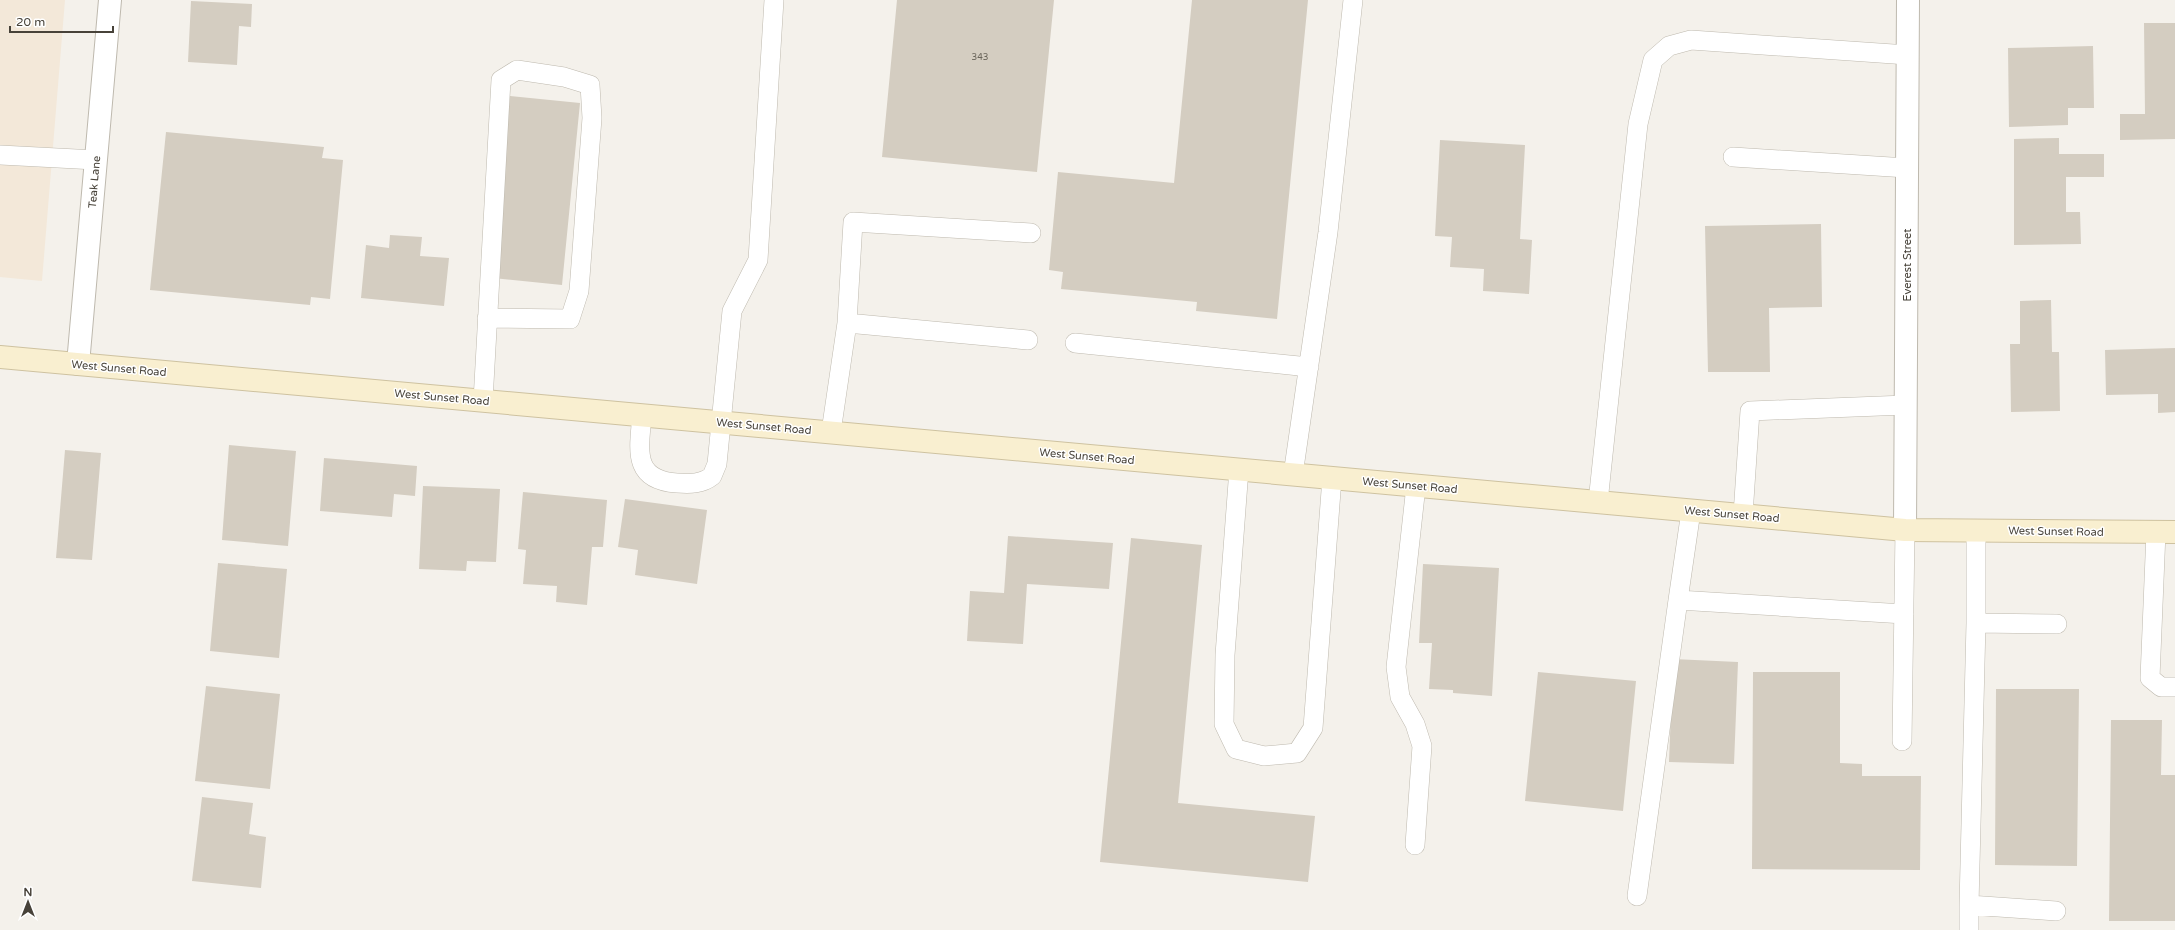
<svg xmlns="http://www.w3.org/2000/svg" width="2175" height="930" font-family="'Varela Round',sans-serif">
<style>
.commercial{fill:#f3e8d9}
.building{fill:#d4cdc1}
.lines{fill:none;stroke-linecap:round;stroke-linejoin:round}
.service-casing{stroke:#beb9ae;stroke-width:20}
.minor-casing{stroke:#beb9ae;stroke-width:24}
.secondary-casing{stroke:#cec2a0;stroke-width:24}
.service{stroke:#fff;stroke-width:19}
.minor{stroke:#fff;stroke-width:22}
.secondary{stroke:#f9efd0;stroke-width:22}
.labels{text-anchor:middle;stroke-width:3;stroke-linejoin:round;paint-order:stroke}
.number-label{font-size:9px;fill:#6a655b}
.street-label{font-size:11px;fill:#474239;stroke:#fff}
</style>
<rect width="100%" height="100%" fill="#f4f1eb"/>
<path class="commercial" d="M 0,0 L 65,0 L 42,281 L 0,277 Z"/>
<path class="building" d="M 897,0 L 1054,0 L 1037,172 L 882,157 Z
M 1192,0 L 1308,0 L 1277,319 L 1196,311 L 1197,302 L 1061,289 L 1063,272 L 1049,270 L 1058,172 L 1174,183 Z
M 191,1 L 252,4 L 251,27 L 239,26 L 237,65 L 188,62 Z
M 2144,23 L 2175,23 L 2175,139 L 2120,140 L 2120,114 L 2145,114 Z
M 2093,46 L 2094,108 L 2068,108 L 2068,125 L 2009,127 L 2008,48 Z
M 510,96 L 580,103 L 562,285 L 493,278 Z
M 166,132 L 324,147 L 322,158 L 343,160 L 330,299 L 311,297 L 310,305 L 150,290 Z
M 2059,138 L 2059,154 L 2104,154 L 2104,177 L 2066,177 L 2066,212 L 2080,212 L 2081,244 L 2014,245 L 2014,139 Z
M 1440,140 L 1525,145 L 1520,239 L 1532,240 L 1529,294 L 1483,291 L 1484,269 L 1450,267 L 1452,237 L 1435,236 Z
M 1821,224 L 1822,307 L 1769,308 L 1770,372 L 1708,372 L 1705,226 Z
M 390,235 L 422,237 L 420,256 L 449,258 L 444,306 L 361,298 L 366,245 L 389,248 Z
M 2051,300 L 2052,352 L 2059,352 L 2060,411 L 2011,412 L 2010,344 L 2020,344 L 2020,301 Z
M 2175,348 L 2175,412 L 2158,413 L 2158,394 L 2106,395 L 2105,350 Z
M 229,445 L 296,451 L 288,546 L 222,540 Z
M 65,450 L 101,453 L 92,560 L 56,558 Z
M 324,458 L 417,466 L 415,496 L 394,494 L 392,517 L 320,511 Z
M 423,486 L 500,489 L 496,562 L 467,561 L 466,571 L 419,569 Z
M 523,492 L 607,500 L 603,547 L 592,547 L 587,605 L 556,602 L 557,586 L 523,584 L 526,550 L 518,549 Z
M 625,499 L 707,510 L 697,584 L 635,575 L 638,550 L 618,547 Z
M 1008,536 L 1113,543 L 1109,589 L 1027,584 L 1023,644 L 967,641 L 970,591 L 1004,593 Z
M 1131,538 L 1202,545 L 1178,803 L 1315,816 L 1308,882 L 1100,862 Z
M 218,563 L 287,569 L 279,658 L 210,651 Z
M 1423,564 L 1499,568 L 1492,696 L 1453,693 L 1453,690 L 1429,689 L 1432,643 L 1419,643 Z
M 1673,659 L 1738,662 L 1734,764 L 1669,762 Z
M 1538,672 L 1636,681 L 1623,811 L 1525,801 Z
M 1753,672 L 1840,672 L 1840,763 L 1862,764 L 1862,776 L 1921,776 L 1920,870 L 1752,869 Z
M 206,686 L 280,694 L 270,789 L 195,781 Z
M 1996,689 L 2079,689 L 2077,866 L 1995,865 Z
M 2111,720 L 2162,720 L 2161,775 L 2175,775 L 2175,921 L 2109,921 Z
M 202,797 L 253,803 L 249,834 L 266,837 L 261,888 L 192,881 Z"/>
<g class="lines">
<g class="service-casing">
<path id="service" d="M 0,155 L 96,160
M 1733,157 L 1907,168
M 1028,340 L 847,323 L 853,222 L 1031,233
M 1075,343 L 1309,367
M 483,401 L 501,80 L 517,70 L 564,77 L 590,85 L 592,118 L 579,291 L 570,319 L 487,318
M 642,415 C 639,450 632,480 677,483 C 690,484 702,484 712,476 L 717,464 L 732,311 L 758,260 L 774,0
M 831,432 L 847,323
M 1239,469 L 1225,655 L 1224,724 L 1236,749 L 1264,756 L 1297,753 L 1313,728 L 1332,478
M 1293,475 L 1328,232 L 1353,0
M 1598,502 L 1638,124 L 1653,60 L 1669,46 L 1691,40 L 1908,55
M 1691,511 L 1678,600 L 1904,614
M 1743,515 L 1750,411 L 1906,405
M 2156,532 L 2150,678 L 2161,687 L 2175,687
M 1976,623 L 1976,530
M 1902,741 L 1905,530
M 1415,845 L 1422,746 L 1415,724 L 1400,697 L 1396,667 L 1416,486
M 1637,896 L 1678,600
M 1969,905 L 1976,623 L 2057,624
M 1969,930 L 1969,905 L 2056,911"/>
</g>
<g class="minor-casing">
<path id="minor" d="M 78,364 L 110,0
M 1905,530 L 1908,0"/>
</g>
<g class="secondary-casing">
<path id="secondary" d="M 0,357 L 1905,530 L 2175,532"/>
</g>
<use href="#service" class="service"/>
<use href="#minor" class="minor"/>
<use href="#secondary" class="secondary"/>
</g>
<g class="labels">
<g class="number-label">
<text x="980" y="60">343</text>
</g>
<g class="street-label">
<text transform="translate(94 182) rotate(-85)" y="4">Teak Lane</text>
<text transform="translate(1907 265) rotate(-90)" y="4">Everest Street</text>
<text transform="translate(119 368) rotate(5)" y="4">West Sunset Road</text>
<text transform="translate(442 397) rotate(5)" y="4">West Sunset Road</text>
<text transform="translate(764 426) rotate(5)" y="4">West Sunset Road</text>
<text transform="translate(1087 456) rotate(5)" y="4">West Sunset Road</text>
<text transform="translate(1410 485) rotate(5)" y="4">West Sunset Road</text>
<text transform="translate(1732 514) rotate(5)" y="4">West Sunset Road</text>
<text transform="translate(2056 531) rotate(1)" y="4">West Sunset Road</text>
</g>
</g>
<g transform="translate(28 902)" stroke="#ffffff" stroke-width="3" paint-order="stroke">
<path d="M0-3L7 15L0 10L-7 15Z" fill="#474239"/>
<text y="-6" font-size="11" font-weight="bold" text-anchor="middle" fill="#474239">N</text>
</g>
<path d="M10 26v6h103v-6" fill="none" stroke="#474239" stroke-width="2"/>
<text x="16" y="26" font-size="12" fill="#474239" stroke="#ffffff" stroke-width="3" paint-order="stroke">20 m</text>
</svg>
